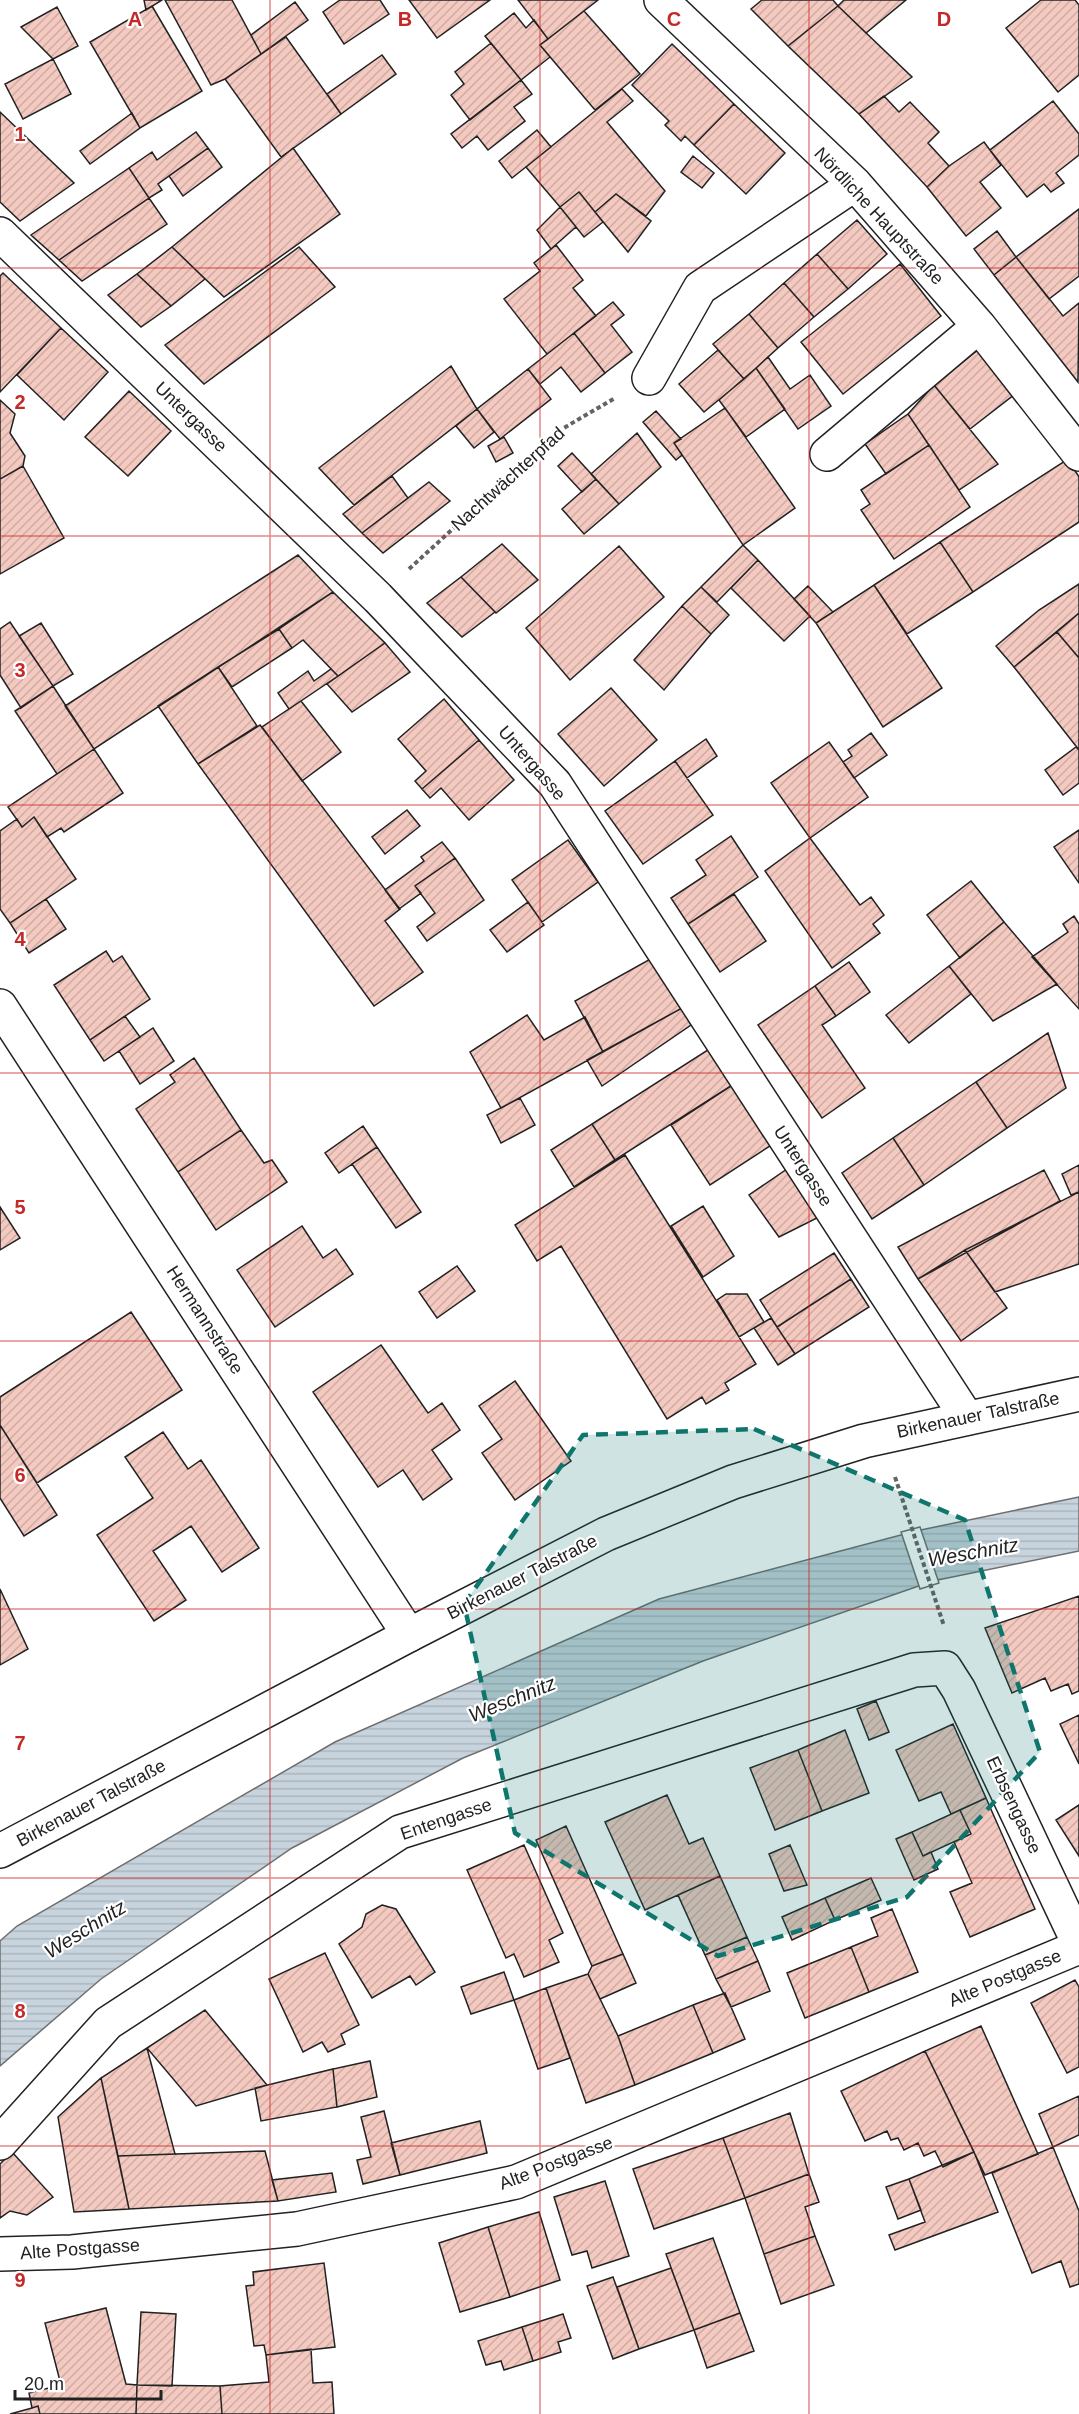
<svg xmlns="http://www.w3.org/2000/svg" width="1079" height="2414" font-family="Helvetica,sans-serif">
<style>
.water{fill:url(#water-rules);stroke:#6f6f6f;stroke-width:1.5}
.pier{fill:#fff;stroke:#6f6f6f;stroke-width:1.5}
.building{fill:url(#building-hatch);stroke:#222;stroke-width:1.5}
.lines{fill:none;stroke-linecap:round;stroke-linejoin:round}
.minor-casing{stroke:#222;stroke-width:36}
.major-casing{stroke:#222;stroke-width:36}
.path{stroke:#646464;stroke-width:4;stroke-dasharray:4.5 3;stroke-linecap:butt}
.minor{stroke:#fff;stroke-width:33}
.major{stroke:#fff;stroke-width:33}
.marked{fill:#0f766e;fill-opacity:0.2;stroke:#0f766e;stroke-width:4.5;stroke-dasharray:12 8;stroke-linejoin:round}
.grid{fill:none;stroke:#c62828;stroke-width:1.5;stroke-opacity:0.55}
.labels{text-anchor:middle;stroke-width:4.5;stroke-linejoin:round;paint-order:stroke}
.street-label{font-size:18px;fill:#222;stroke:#fff}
.water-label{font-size:20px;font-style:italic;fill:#222;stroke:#fff}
.grid-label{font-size:20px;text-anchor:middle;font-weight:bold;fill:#c62828;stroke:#fff;stroke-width:4.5;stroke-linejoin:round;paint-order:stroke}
</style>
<defs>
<pattern id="water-rules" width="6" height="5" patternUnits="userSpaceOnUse" patternTransform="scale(1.5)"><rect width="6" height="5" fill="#c7d3dd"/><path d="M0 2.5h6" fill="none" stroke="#abb5bd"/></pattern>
<pattern id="building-hatch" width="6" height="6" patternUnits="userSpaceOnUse" patternTransform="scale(1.5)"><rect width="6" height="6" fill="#f3c9c0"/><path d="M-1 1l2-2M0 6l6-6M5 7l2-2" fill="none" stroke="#d0aca5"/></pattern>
</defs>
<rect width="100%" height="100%" fill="#fff"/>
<path class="water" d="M 1079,1497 L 1079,1551 L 933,1581 L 703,1661 L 463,1758 L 292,1848 L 101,1979 L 0,2066 L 0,1941 L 17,1926 L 335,1742 L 659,1599 L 916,1531 Z"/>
<path class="pier" d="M 920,1527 L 939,1583 L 920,1589 L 901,1532 Z"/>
<path class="building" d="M 144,0 L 162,0 L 146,10 Z
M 165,0 L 232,0 L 261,54 L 225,79 L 211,85 Z
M 340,0 L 380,0 L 389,14 L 344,44 L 323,12 Z
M 409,0 L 490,0 L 437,38 Z
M 518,0 L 598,0 L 548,39 Z
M 762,0 L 833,0 L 838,6 L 788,46 L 751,9 Z
M 844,0 L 906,0 L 866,33 L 838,6 Z
M 1041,0 L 1075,0 L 1079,5 L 1079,75 L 1058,92 L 1006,28 Z
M 295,2 L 308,20 L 261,54 L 251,35 Z
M 152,6 L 202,91 L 140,128 L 90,42 Z
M 838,6 L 912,77 L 859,114 L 788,46 Z
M 57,7 L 78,46 L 53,59 L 21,27 Z
M 584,11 L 640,74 L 595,110 L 540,45 Z
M 514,13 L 526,28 L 534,20 L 548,39 L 540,45 L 550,57 L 521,80 L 485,36 Z
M 286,37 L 341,114 L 281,157 L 225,79 Z
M 491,43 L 521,80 L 470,120 L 451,95 L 464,84 L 455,72 Z
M 672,44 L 734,104 L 694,145 L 685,136 L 681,141 L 665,125 L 669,121 L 632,85 Z
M 382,55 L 396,74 L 341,114 L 327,94 Z
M 53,59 L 71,94 L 23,119 L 5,84 Z
M 521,80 L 532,94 L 514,107 L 525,121 L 488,150 L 477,136 L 462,148 L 451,134 Z
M 622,89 L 633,101 L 607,122 L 665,191 L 646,216 L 616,194 L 595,212 L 579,192 L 560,207 L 526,167 Z
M 884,96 L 899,112 L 910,102 L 939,132 L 928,143 L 949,166 L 927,187 L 859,114 Z
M 1053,101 L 1079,134 L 1079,155 L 1056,173 L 1064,183 L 1051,192 L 1044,184 L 1027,197 L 990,150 Z
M 734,104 L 785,153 L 746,194 L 694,145 Z
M 0,112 L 74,183 L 20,221 L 0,202 Z
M 132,113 L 140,128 L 90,164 L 80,151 Z
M 537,130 L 551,147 L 512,178 L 499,161 Z
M 196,132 L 208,148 L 158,184 L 162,190 L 149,198 L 129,168 L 152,152 L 157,160 Z
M 984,142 L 1001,165 L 980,182 L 1001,208 L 966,236 L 927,187 L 949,166 Z
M 208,148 L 222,167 L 183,196 L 169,176 Z
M 293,148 L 340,214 L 224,297 L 172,247 Z
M 693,156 L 714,173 L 702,188 L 681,172 Z
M 129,168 L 149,198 L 59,260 L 31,235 Z
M 579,192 L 603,222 L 584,237 L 560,207 Z
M 616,194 L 651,221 L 628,252 L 595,212 Z
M 149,198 L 167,224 L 82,281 L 59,260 Z
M 560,207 L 576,227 L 551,249 L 537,230 Z
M 1079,209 L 1079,276 L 1049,299 L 1016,257 Z
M 857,220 L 887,254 L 848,289 L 817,254 Z
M 997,231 L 1016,257 L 994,275 L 974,249 Z
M 556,245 L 583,280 L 573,288 L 596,316 L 547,354 L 504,299 L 540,271 L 534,263 Z
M 172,247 L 205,279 L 171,306 L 137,274 Z
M 299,247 L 335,287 L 204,384 L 165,345 Z
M 817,254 L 848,289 L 814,317 L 784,283 Z
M 1016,257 L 1063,316 L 1079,303 L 1078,382 L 994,275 Z
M 900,264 L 941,316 L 843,394 L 801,342 Z
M 3,273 L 61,328 L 0,392 L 0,276 Z
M 137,274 L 171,306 L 141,327 L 108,295 Z
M 784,283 L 814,317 L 778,348 L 749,314 Z
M 613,302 L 624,315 L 611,325 L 632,352 L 605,373 L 574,333 Z
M 749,314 L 778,348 L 744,379 L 713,344 Z
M 61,328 L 108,372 L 64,420 L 17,375 Z
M 574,333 L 605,373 L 581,392 L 561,367 L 540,384 L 528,369 Z
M 979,349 L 1015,394 L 970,429 L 934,385 Z
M 718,350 L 744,379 L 704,412 L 679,384 Z
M 768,357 L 790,389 L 810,375 L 831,406 L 798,429 L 756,368 Z
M 451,366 L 477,409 L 354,505 L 319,468 Z
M 756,368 L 785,409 L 746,437 L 719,400 Z
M 528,369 L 551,399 L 500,439 L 477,409 Z
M 934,385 L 998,464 L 959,490 L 908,414 Z
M 129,391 L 171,431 L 128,476 L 85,437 Z
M 0,400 L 15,414 L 10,433 L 25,456 L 23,466 L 0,479 Z
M 725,408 L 795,508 L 743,545 L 674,443 Z
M 477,409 L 494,432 L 474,448 L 456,426 Z
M 656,411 L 681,439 L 674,443 L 682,455 L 676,460 L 643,422 Z
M 908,414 L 929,445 L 886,474 L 865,444 Z
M 637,433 L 661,467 L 619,504 L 591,474 Z
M 504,437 L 513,453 L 496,462 L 488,446 Z
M 929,445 L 970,507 L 894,559 L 861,510 L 870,504 L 861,490 Z
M 572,453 L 596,479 L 582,492 L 558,466 Z
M 1068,459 L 1079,477 L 1079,522 L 973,592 L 940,542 Z
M 23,466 L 64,538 L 0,574 L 0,479 Z
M 392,476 L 408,498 L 362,533 L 343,514 Z
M 596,479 L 619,504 L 584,534 L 562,509 Z
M 429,482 L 450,501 L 383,553 L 362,533 Z
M 940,542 L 973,592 L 907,634 L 874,585 Z
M 502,544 L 538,580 L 496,613 L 461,577 Z
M 743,545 L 758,560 L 717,602 L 701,587 Z
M 619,546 L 664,597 L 570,680 L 526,628 Z
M 298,555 L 333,592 L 94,749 L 65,706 Z
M 758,560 L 810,616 L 784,641 L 731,588 Z
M 461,577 L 495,612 L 462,637 L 427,603 Z
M 1079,584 L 1079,613 L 1014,667 L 996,646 L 1039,610 Z
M 874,585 L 942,688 L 883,727 L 816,623 Z
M 808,586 L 833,612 L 816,623 L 794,599 Z
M 701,587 L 729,615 L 711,634 L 682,606 Z
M 333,592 L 385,643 L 338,676 L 303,640 L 292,648 L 279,629 Z
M 682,606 L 711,634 L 664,690 L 634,660 Z
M 1079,613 L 1079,658 L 1057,632 Z
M 10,622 L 53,686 L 21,708 L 0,675 L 0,629 Z
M 41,623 L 73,674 L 53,686 L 19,636 Z
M 279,629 L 292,648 L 232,687 L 218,667 Z
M 1057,632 L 1079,658 L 1079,750 L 1014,667 Z
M 385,643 L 410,672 L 352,712 L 327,684 Z
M 218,667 L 257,726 L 198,764 L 158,706 Z
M 331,669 L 338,676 L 289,709 L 278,693 L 308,671 L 314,681 Z
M 53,686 L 94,749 L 57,774 L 15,711 Z
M 611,688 L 657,740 L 604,786 L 558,734 Z
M 444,699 L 479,740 L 422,789 L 415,781 L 426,771 L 398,739 Z
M 301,701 L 341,752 L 302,781 L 262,727 Z
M 260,725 L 400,909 L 385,921 L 423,972 L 374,1006 L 198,764 Z
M 871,733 L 887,755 L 854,778 L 843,762 L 852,756 L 848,750 Z
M 706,739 L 717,756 L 687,778 L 675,761 Z
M 479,740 L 514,780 L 469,820 L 441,788 L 430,798 L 422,789 Z
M 829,742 L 868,797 L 810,838 L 771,783 Z
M 1076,747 L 1079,750 L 1079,783 L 1063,795 L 1045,770 Z
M 94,749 L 123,793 L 64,832 L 61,828 L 47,837 L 34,817 L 22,827 L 8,807 Z
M 675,761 L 713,815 L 643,864 L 605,811 Z
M 407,810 L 420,826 L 385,854 L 372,837 Z
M 34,817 L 76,879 L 10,923 L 0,909 L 0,831 L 17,819 L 22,827 Z
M 1079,830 L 1079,883 L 1054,847 Z
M 731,836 L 758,877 L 688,924 L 671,898 L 706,875 L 696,860 Z
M 810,838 L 860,905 L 871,897 L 884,915 L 873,924 L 880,933 L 832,968 L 765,871 Z
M 568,840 L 598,882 L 542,922 L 512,880 Z
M 442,842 L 455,858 L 415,886 L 421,893 L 399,909 L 385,890 L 424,861 L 421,857 Z
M 455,858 L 484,900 L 427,941 L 417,927 L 435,913 L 415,886 Z
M 971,881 L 1004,922 L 960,958 L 927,915 Z
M 734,894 L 766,941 L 720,972 L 688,924 Z
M 46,899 L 66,929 L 29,953 L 10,923 Z
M 528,902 L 544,925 L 507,952 L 490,930 Z
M 1074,916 L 1079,924 L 1079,1009 L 1032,957 L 1068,932 L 1063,924 Z
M 1004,922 L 1057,984 L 993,1021 L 949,966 Z
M 106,951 L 113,962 L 122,956 L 150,999 L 90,1040 L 54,985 Z
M 654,957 L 682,1008 L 603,1052 L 575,1001 Z
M 849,962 L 870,992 L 836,1016 L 815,986 Z
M 949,966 L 971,994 L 909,1043 L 886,1015 Z
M 815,986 L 836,1016 L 822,1025 L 865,1088 L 822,1118 L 758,1025 Z
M 682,1008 L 691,1025 L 602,1086 L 587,1060 Z
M 527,1015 L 544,1040 L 585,1017 L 603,1052 L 501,1108 L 470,1052 Z
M 125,1016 L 140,1037 L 104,1061 L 90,1040 Z
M 153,1028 L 174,1061 L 140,1084 L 119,1051 Z
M 1048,1033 L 1066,1088 L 1007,1128 L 976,1082 Z
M 714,1046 L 737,1082 L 615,1160 L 592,1124 Z
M 194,1058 L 241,1130 L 178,1172 L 136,1109 L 175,1082 L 170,1075 Z
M 737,1082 L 776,1142 L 710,1185 L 671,1125 Z
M 976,1082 L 1007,1128 L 924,1185 L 893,1138 Z
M 520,1098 L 535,1125 L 501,1143 L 487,1115 Z
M 592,1124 L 615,1160 L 574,1187 L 551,1150 Z
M 363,1126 L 377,1147 L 339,1173 L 325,1153 Z
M 241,1130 L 264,1163 L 272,1160 L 287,1182 L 216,1230 L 178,1172 Z
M 893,1138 L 924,1185 L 872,1219 L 842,1173 Z
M 377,1147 L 421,1212 L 396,1228 L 352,1164 Z
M 625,1155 L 756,1364 L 725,1383 L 729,1390 L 706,1404 L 702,1397 L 667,1419 L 561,1246 L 537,1261 L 515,1225 Z
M 1079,1165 L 1079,1192 L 1071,1195 L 1062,1174 Z
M 787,1169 L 819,1217 L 779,1237 L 749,1195 Z
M 1044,1170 L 1060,1201 L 918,1279 L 898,1247 Z
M 1079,1192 L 1079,1264 L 995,1292 L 965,1250 Z
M 703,1206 L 734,1256 L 703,1277 L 671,1226 Z
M 0,1207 L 20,1238 L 0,1250 Z
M 302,1226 L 323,1258 L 336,1249 L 353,1274 L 275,1327 L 237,1270 Z
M 965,1250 L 1007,1308 L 961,1341 L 918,1279 Z
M 834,1253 L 851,1279 L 777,1327 L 760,1300 Z
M 457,1266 L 475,1291 L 437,1318 L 419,1292 Z
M 851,1279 L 869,1307 L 795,1354 L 777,1327 Z
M 726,1294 L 747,1294 L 764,1322 L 739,1337 L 717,1300 Z
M 131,1312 L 182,1390 L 37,1483 L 0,1425 L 0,1397 Z
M 771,1318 L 795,1354 L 778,1365 L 754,1328 Z
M 381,1345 L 428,1413 L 442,1403 L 460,1430 L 432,1450 L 452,1479 L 423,1500 L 403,1470 L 378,1487 L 313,1392 Z
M 515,1381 L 571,1461 L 515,1500 L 482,1453 L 502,1439 L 479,1406 Z
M 0,1425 L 57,1515 L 24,1536 L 0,1498 Z
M 163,1432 L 188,1469 L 201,1460 L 259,1548 L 222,1572 L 191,1526 L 153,1551 L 186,1600 L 154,1621 L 97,1535 L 153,1498 L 125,1457 Z
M 0,1589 L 28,1649 L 0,1665 Z
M 1079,1596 L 1079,1691 L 1072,1694 L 1068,1684 L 1051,1691 L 1045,1678 L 1012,1693 L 985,1628 Z
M 876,1701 L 889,1732 L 869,1740 L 857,1709 Z
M 1079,1715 L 1079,1764 L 1060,1724 Z
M 953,1724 L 986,1798 L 951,1814 L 941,1792 L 919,1801 L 896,1750 Z
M 845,1730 L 869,1793 L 822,1811 L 798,1750 Z
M 798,1750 L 822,1811 L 775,1830 L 750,1768 Z
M 667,1795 L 689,1844 L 703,1838 L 720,1876 L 645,1910 L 605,1822 Z
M 986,1798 L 1035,1909 L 970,1937 L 950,1892 L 972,1883 L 954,1842 L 971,1834 L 960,1810 Z
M 1079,1805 L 1079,1856 L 1056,1820 Z
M 960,1810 L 971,1834 L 923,1856 L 912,1832 Z
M 566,1826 L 623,1954 L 592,1966 L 536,1840 Z
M 912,1832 L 923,1856 L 931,1852 L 938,1869 L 914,1880 L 896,1839 Z
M 524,1845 L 563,1933 L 549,1940 L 559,1962 L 524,1977 L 514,1954 L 506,1958 L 467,1870 Z
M 790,1845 L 807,1885 L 784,1891 L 769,1854 Z
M 720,1876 L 747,1937 L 705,1955 L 678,1895 Z
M 871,1878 L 881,1900 L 835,1920 L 825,1898 Z
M 825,1898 L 835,1920 L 792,1940 L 782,1917 Z
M 382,1905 L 396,1909 L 435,1972 L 416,1985 L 410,1976 L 372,1998 L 339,1944 L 362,1927 L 366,1914 Z
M 892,1909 L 918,1972 L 869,1992 L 851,1947 L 878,1936 L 871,1918 Z
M 747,1937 L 758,1961 L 716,1979 L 705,1955 Z
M 851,1947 L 869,1992 L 805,2018 L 787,1973 Z
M 325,1953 L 359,2025 L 341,2034 L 345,2044 L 328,2052 L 322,2042 L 303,2052 L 269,1979 Z
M 623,1954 L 636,1983 L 600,1999 L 588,1974 L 592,1966 Z
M 758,1961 L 770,1991 L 731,2007 L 716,1979 Z
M 504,1972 L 514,2000 L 471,2014 L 461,1987 Z
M 588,1974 L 618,2036 L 635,2085 L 586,2103 L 546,1988 Z
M 1075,1980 L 1079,1987 L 1079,2067 L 1067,2073 L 1031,2003 Z
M 546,1988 L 570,2058 L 538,2069 L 514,2000 Z
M 725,1993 L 745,2039 L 713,2053 L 693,2005 Z
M 693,2005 L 713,2053 L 635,2085 L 618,2036 Z
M 205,2010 L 267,2085 L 196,2106 L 147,2048 Z
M 981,2026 L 1038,2154 L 985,2175 L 925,2051 Z
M 147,2048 L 175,2154 L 118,2156 L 101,2078 Z
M 925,2051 L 974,2152 L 943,2167 L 935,2151 L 924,2156 L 918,2143 L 904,2150 L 898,2138 L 891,2140 L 887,2131 L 865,2141 L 841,2091 Z
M 370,2061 L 377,2097 L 337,2107 L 333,2069 Z
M 333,2069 L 337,2107 L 261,2121 L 255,2088 Z
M 101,2078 L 129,2209 L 74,2212 L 58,2117 Z
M 1079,2096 L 1079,2135 L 1053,2147 L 1039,2114 Z
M 384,2111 L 400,2175 L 363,2184 L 357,2160 L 371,2157 L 361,2117 Z
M 790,2113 L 809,2174 L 745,2198 L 723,2138 Z
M 480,2121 L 487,2153 L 400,2175 L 391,2143 Z
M 723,2138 L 745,2198 L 654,2229 L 633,2169 Z
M 1053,2147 L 1079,2211 L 1079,2284 L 1070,2287 L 1061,2261 L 1032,2273 L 992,2173 Z
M 265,2151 L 278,2201 L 129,2209 L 118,2156 Z
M 12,2152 L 53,2197 L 27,2215 L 10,2211 L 0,2218 L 0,2164 Z
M 974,2152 L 998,2212 L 895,2250 L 889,2235 L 925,2222 L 909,2179 Z
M 332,2173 L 336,2192 L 278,2201 L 272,2180 Z
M 809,2174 L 819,2202 L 805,2207 L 815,2236 L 764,2254 L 745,2198 Z
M 909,2179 L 921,2210 L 898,2219 L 886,2187 Z
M 605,2181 L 629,2256 L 592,2268 L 587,2251 L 572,2255 L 554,2197 Z
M 539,2212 L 560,2280 L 510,2297 L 488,2227 Z
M 488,2227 L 510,2297 L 460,2312 L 439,2243 Z
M 815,2236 L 834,2285 L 781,2304 L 764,2254 Z
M 713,2238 L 740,2313 L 694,2330 L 666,2254 Z
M 324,2263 L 335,2347 L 266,2355 L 264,2345 L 254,2346 L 246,2286 L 254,2285 L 253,2272 Z
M 671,2268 L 694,2330 L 639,2349 L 617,2287 Z
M 613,2277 L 639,2349 L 613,2359 L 587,2286 Z
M 106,2308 L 126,2384 L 137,2385 L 136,2414 L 40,2414 L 38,2406 L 32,2408 L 29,2393 L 61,2385 L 45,2323 Z
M 141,2312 L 176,2314 L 172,2386 L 137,2385 Z
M 740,2313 L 754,2351 L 707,2368 L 694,2330 Z
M 563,2314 L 571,2338 L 558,2342 L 561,2352 L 533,2361 L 522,2327 Z
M 522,2327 L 533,2361 L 504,2370 L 501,2361 L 486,2365 L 478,2341 Z
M 311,2349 L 313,2383 L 332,2382 L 334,2414 L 222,2414 L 220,2386 L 269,2382 L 266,2355 Z
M 137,2385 L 220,2386 L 222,2414 L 136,2414 Z
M 38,2406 L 40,2414 L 10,2414 L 32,2408 Z"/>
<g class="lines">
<g class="minor-casing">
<path id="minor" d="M 661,0 L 855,184 L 979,326 L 1079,454
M 0,234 L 378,598 L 555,784 L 967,1418
M 649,378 L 700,288 L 855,184
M 827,454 L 979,326
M 0,1006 L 409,1635
M 0,2143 L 108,2023 L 400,1832 L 914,1670 L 945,1668 L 959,1690 L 1079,1944
M 0,2254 L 72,2252 L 297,2229 L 516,2182 L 1079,1947"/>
</g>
<g class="major-casing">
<path id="major" d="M 0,1851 L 409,1635 L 606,1534 L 733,1482 L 864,1441 L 1079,1394"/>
</g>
<path class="path" d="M 409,569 L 562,429 L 615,398
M 895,1477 L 944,1626"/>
<use href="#minor" class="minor"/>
<use href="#major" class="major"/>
</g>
<path class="marked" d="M 754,1429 L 965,1520 L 1040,1752 L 907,1897 L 718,1956 L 515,1833 L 464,1604 L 583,1435 Z"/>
<path class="grid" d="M 270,0 L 270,2414M 540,0 L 540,2414M 809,0 L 809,2414M 0,268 L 1079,268M 0,536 L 1079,536M 0,805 L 1079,805M 0,1073 L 1079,1073M 0,1341 L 1079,1341M 0,1609 L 1079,1609M 0,1878 L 1079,1878M 0,2146 L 1079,2146"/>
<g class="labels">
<g class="street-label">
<text transform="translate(879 216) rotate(47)" y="6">Nördliche Hauptstraße</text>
<text transform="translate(191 417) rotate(44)" y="6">Untergasse</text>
<text transform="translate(508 479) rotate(-42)" y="6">Nachtwächterpfad</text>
<text transform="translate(532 763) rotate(49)" y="6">Untergasse</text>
<text transform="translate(803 1166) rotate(57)" y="6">Untergasse</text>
<text transform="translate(205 1320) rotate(57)" y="6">Hermannstraße</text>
<text transform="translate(978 1415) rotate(-12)" y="6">Birkenauer Talstraße</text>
<text transform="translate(522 1577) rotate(-27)" y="6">Birkenauer Talstraße</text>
<text transform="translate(91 1803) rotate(-28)" y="6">Birkenauer Talstraße</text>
<text transform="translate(1014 1805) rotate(65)" y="6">Erbsengasse</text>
<text transform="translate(446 1819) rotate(-19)" y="6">Entengasse</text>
<text transform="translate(1005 1978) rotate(-23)" y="6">Alte Postgasse</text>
<text transform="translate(556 2163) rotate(-21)" y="6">Alte Postgasse</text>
<text transform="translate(80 2249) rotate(-4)" y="6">Alte Postgasse</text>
</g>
<g class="water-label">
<text transform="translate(973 1552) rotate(-10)" y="7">Weschnitz</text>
<text transform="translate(512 1699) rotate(-22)" y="7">Weschnitz</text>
<text transform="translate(85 1929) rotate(-32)" y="7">Weschnitz</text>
</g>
</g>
<g class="grid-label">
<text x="135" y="26">A</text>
<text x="405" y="26">B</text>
<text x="674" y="26">C</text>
<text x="944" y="26">D</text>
<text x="20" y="141">1</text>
<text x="20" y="409">2</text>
<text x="20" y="677">3</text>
<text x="20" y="946">4</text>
<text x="20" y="1214">5</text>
<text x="20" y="1482">6</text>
<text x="20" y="1750">7</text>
<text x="20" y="2018">8</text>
<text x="20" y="2287">9</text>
</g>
<path d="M15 2390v9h146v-9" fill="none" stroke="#222222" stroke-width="3"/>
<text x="24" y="2390" font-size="18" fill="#222222" stroke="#ffffff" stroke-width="4.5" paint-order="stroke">20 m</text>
</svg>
